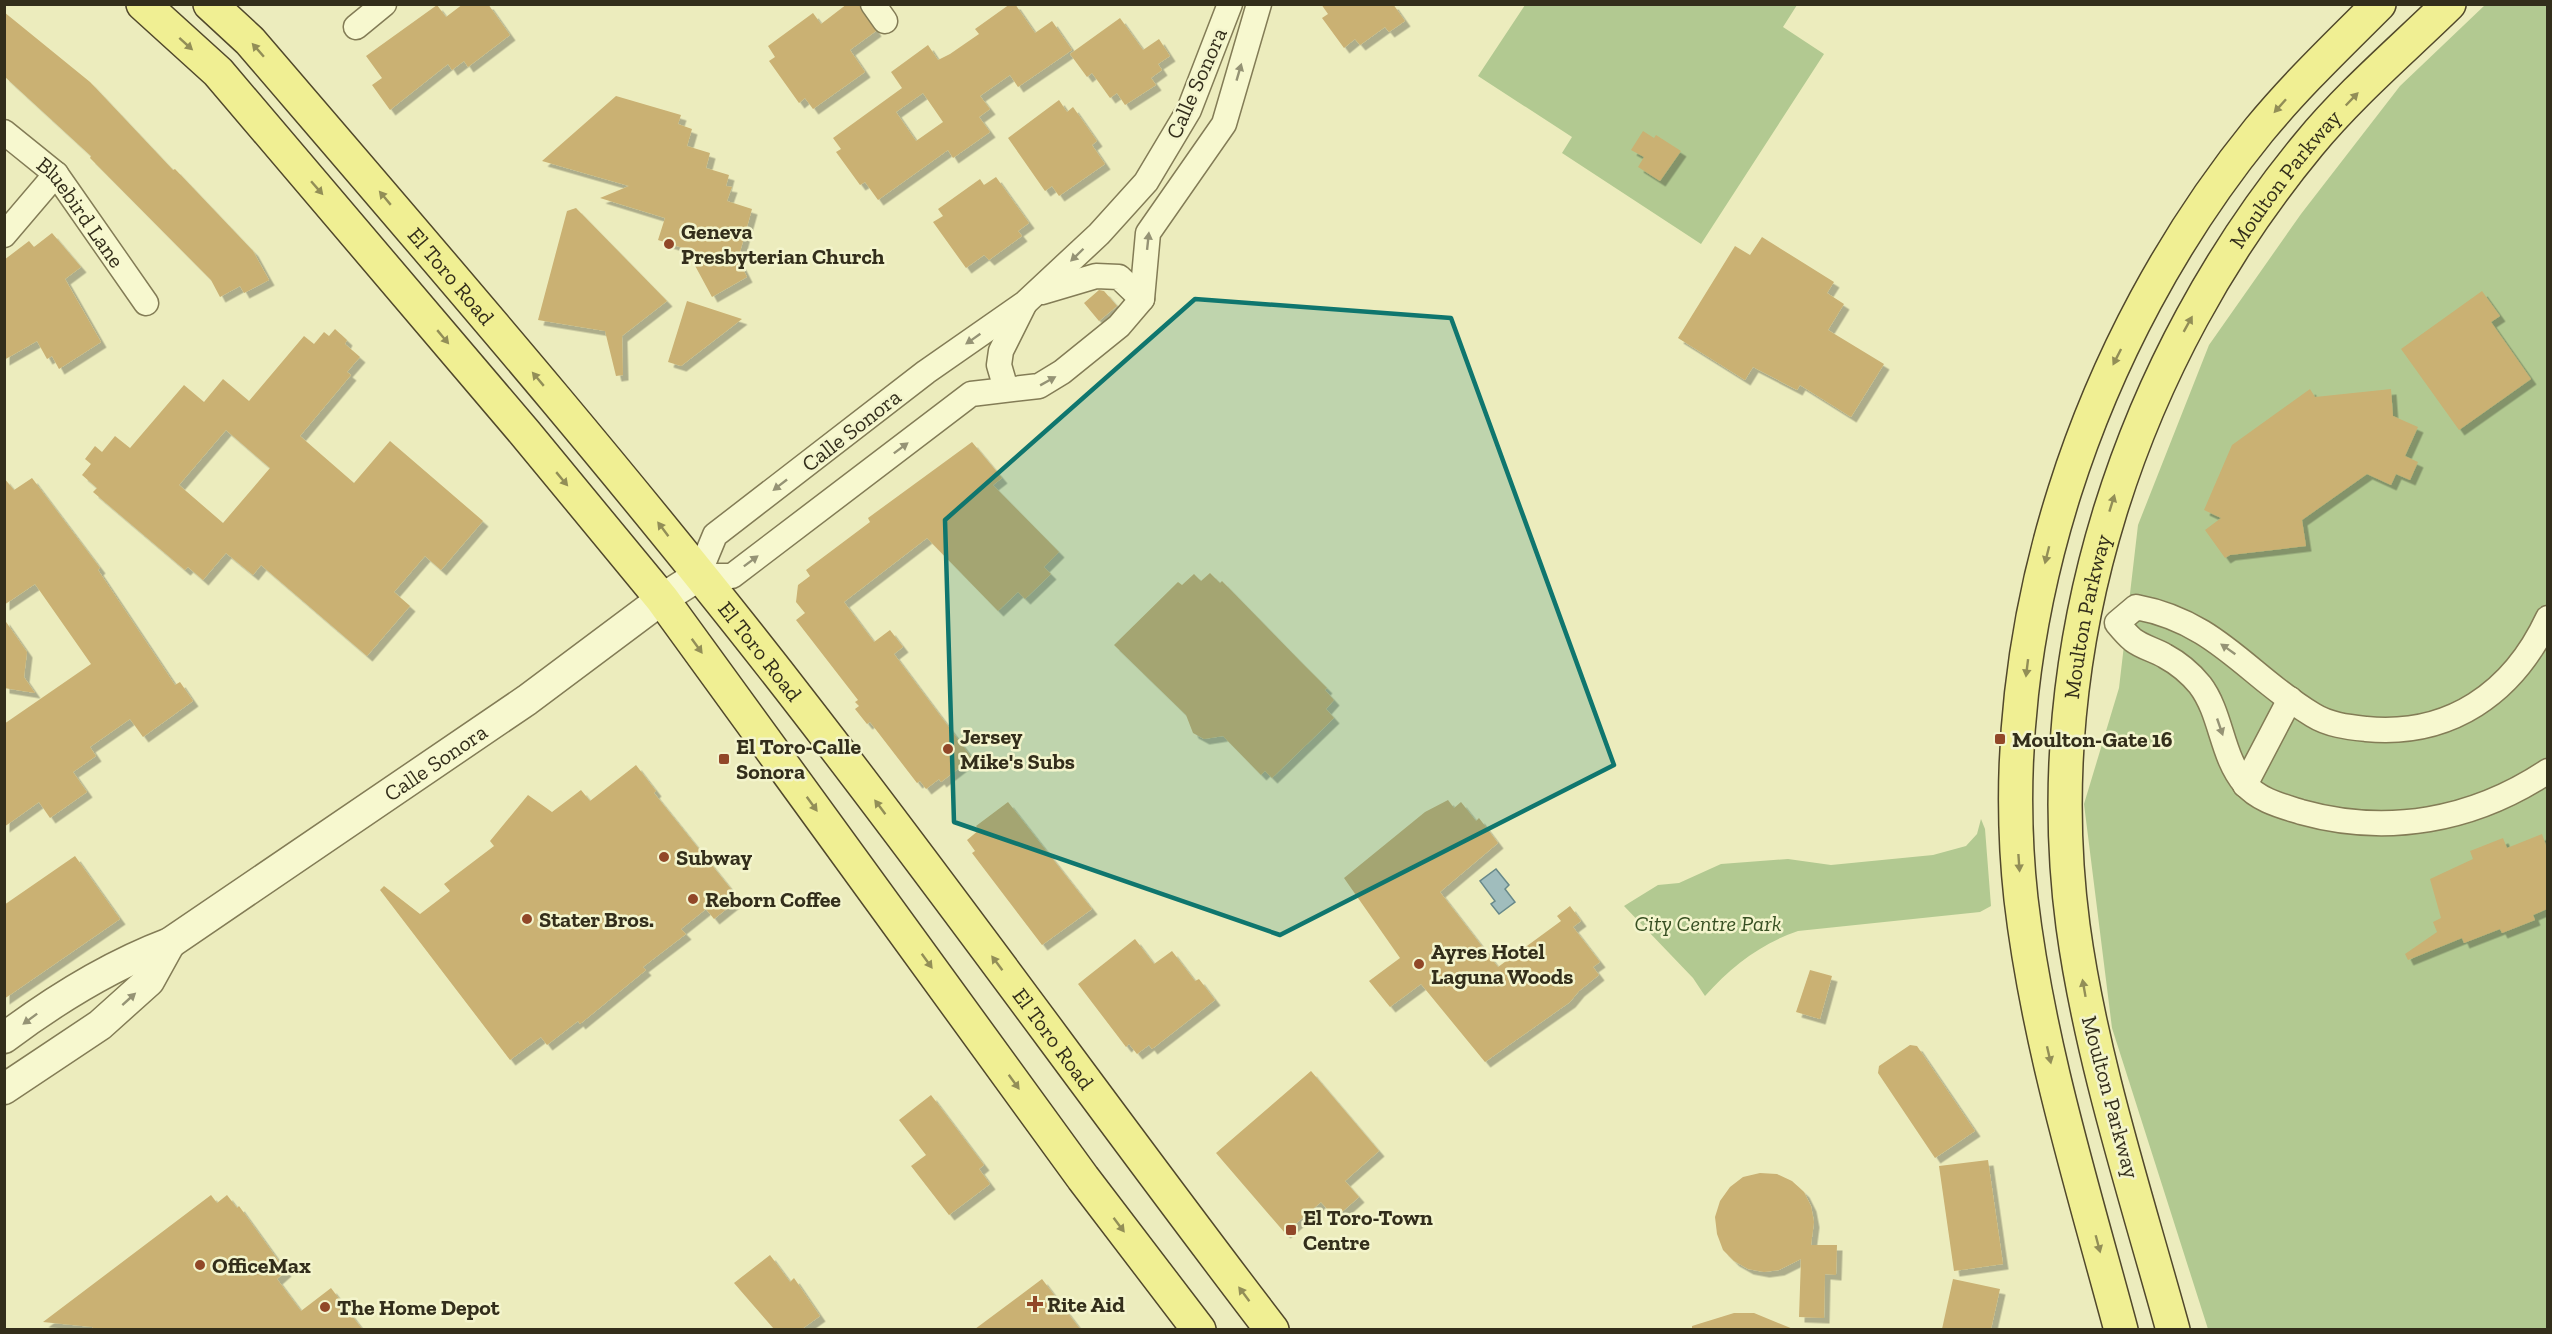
<svg xmlns="http://www.w3.org/2000/svg" width="2552" height="1334" font-family="'Zilla Slab',serif">
<style>
.green{fill:#b2c991}
.water{fill:#a0bdbd;stroke:#68898a;stroke-width:1.5}
.building{fill:#cab173;fill-rule:evenodd;filter:url(#shadow)}
.lines{fill:none;stroke-linecap:round;stroke-linejoin:round}
.minor-casing{stroke:#837c56;stroke-width:27}
.tertiary-casing{stroke:#837c56;stroke-width:33}
.primary-casing{stroke:#51482b;stroke-width:36}
.minor{stroke:#f7f8cf;stroke-width:24}
.tertiary{stroke:#f7f8cf;stroke-width:30}
.primary{stroke:#f0ef93;stroke-width:33}
.oneway{fill:#928e57}
.oneway2{fill:#959375}
.marked{fill:#0f766e;fill-opacity:0.2;stroke:#0f766e;stroke-width:4.5;stroke-linejoin:round}
.poi-dot{fill:#914728;stroke:#f3f4cc;stroke-width:2}
.labels{text-anchor:middle;stroke-width:5;stroke-linejoin:round;paint-order:stroke}
.street-label{font-size:22px;fill:#332e1b;stroke:#f3f4cc}
.poi-label{font-size:22px;font-weight:bold;fill:#332e1b;stroke:#f3f4cc;text-anchor:start}
.park-label{font-size:22px;font-style:italic;fill:#364f22;stroke:#f3f4cc}
</style>
<defs>
<filter id="shadow"><feDropShadow dx="5.5" dy="5.5" stdDeviation="0" flood-color="#0004"/></filter>
</defs>
<rect width="100%" height="100%" fill="#ececbd"/>
<path class="green" d="M 1576,4 L 1797,5 L 1783,27 L 1824,54 L 1701,244 L 1562,153 L 1572,137 L 1478,76 L 1525,5 Z
M 2485,5 L 2547,5 L 2547,1329 L 2208,1329 L 2112,1028 L 2084,804 L 2119,688 L 2138,525 L 2209,345 L 2301,214 L 2400,86 Z
M 1981,819 L 1985,829 L 1991,906 L 1980,912 L 1798,931 C 1760,944 1732,966 1705,996 L 1693,978 L 1624,906 L 1658,885 L 1679,883 L 1721,864 L 1788,859 L 1831,865 L 1933,855 L 1966,846 L 1977,834 Z"/>
<path class="water" d="M 1496,869 L 1509,885 L 1505,889 L 1515,902 L 1499,914 L 1491,904 L 1495,901 L 1480,881 Z"/>
<path class="building" d="M 463,4 L 488,4 L 510,35 L 468,67 L 464,61 L 452,70 L 448,64 L 390,110 L 372,85 L 382,78 L 366,56 L 437,5 L 446,17 Z
M 847,4 L 859,4 L 876,31 L 850,50 L 865,72 L 813,109 L 805,98 L 799,103 L 769,61 L 775,57 L 768,46 L 813,13 L 821,24 Z
M 1010,4 L 1015,4 L 1035,33 L 1052,21 L 1072,50 L 1018,87 L 1010,75 L 980,96 L 990,109 L 979,117 L 990,132 L 953,158 L 948,150 L 878,200 L 865,182 L 860,185 L 836,152 L 841,149 L 833,138 L 902,88 L 891,72 L 928,45 L 938,60 L 950,54 L 979,34 L 975,29 ZM 923,93 L 943,122 L 916,141 L 896,112 Z
M 1321,4 L 1393,4 L 1405,21 L 1389,32 L 1385,27 L 1360,45 L 1355,39 L 1344,48 L 1322,18 L 1328,14 Z
M 4,12 L 90,82 L 173,170 L 175,169 L 253,251 L 269,280 L 244,293 L 240,286 L 220,297 L 211,280 L 90,158 L 91,156 L 4,76 Z
M 1120,18 L 1143,50 L 1159,39 L 1170,56 L 1158,64 L 1162,70 L 1151,78 L 1156,85 L 1125,105 L 1117,93 L 1110,98 L 1092,73 L 1087,77 L 1070,54 Z
M 616,96 L 681,115 L 678,124 L 692,129 L 687,146 L 710,153 L 706,168 L 729,175 L 726,186 L 732,187 L 727,201 L 752,209 L 738,259 L 747,277 L 712,297 L 686,249 L 658,240 L 665,218 L 600,198 L 629,186 L 542,161 Z
M 1059,100 L 1067,112 L 1073,107 L 1097,141 L 1092,145 L 1105,164 L 1059,196 L 1052,186 L 1045,191 L 1008,138 Z
M 1643,131 L 1654,138 L 1656,135 L 1681,151 L 1660,181 L 1638,167 L 1644,157 L 1631,150 Z
M 996,177 L 1029,223 L 1018,231 L 1022,236 L 989,260 L 984,255 L 966,268 L 933,222 L 943,216 L 938,209 L 980,179 L 984,185 Z
M 576,208 L 667,301 L 622,336 L 623,375 L 616,376 L 605,331 L 538,320 L 567,211 Z
M 52,233 L 81,267 L 65,279 L 101,342 L 59,369 L 52,356 L 47,359 L 37,341 L 4,360 L 4,260 L 29,241 L 34,247 Z
M 1762,237 L 1834,282 L 1827,293 L 1844,304 L 1828,330 L 1884,364 L 1851,417 L 1800,385 L 1797,390 L 1753,367 L 1745,380 L 1678,338 L 1735,246 L 1750,255 Z
M 1099,290 L 1104,291 L 1117,306 L 1099,321 L 1084,303 Z
M 2482,291 L 2500,316 L 2491,322 L 2531,379 L 2459,430 L 2401,349 Z
M 687,301 L 742,319 L 681,366 L 668,362 Z
M 335,329 L 347,340 L 345,344 L 360,357 L 347,372 L 351,375 L 300,436 L 354,483 L 390,441 L 483,521 L 441,570 L 425,556 L 394,592 L 410,606 L 367,656 L 261,565 L 253,575 L 226,553 L 203,580 L 188,567 L 185,570 L 93,492 L 97,488 L 82,475 L 91,464 L 85,459 L 95,446 L 102,452 L 115,436 L 130,448 L 184,385 L 204,402 L 223,379 L 249,401 L 304,336 L 314,344 L 324,332 L 329,336 ZM 226,430 L 270,468 L 223,523 L 179,485 Z
M 2310,389 L 2315,397 L 2391,389 L 2393,416 L 2418,427 L 2405,456 L 2418,462 L 2410,480 L 2396,474 L 2391,485 L 2367,474 L 2302,520 L 2306,546 L 2230,555 L 2225,558 L 2205,530 L 2221,518 L 2204,510 L 2232,445 Z
M 972,442 L 1002,478 L 993,485 L 1059,552 L 1044,567 L 1051,574 L 1025,599 L 1018,592 L 998,611 L 927,538 L 844,602 L 874,642 L 890,630 L 903,647 L 894,654 L 972,758 L 941,782 L 939,779 L 926,789 L 920,781 L 917,783 L 870,722 L 867,724 L 855,709 L 859,706 L 855,702 L 858,700 L 796,620 L 805,613 L 796,602 L 798,585 L 810,576 L 806,570 L 870,522 L 868,518 Z
M 4,478 L 14,490 L 32,478 L 100,568 L 98,570 L 175,685 L 180,682 L 193,701 L 143,737 L 130,719 L 90,747 L 96,756 L 73,772 L 87,792 L 50,818 L 39,802 L 4,827 L 4,724 L 91,664 L 35,584 L 4,605 Z
M 1210,573 L 1220,583 L 1222,581 L 1300,661 L 1327,688 L 1325,690 L 1334,700 L 1326,709 L 1334,718 L 1272,778 L 1265,771 L 1261,775 L 1223,736 L 1204,739 L 1193,733 L 1186,715 L 1114,645 L 1178,582 L 1182,585 L 1194,574 L 1201,581 Z
M 4,619 L 27,652 L 24,677 L 35,693 L 4,688 Z
M 636,765 L 656,791 L 654,793 L 739,899 L 714,919 L 706,909 L 681,929 L 686,934 L 643,967 L 646,970 L 580,1024 L 578,1021 L 547,1045 L 541,1037 L 510,1060 L 380,890 L 384,886 L 420,914 L 450,891 L 444,884 L 494,846 L 490,841 L 528,795 L 552,812 L 581,790 L 590,801 Z
M 1448,800 L 1454,808 L 1461,802 L 1476,821 L 1479,818 L 1498,843 L 1440,892 L 1498,967 L 1561,921 L 1557,916 L 1570,906 L 1581,921 L 1573,927 L 1600,962 L 1593,967 L 1599,975 L 1579,991 L 1570,1002 L 1485,1062 L 1421,984 L 1390,1007 L 1369,981 L 1400,958 L 1344,878 L 1425,812 Z
M 1008,802 L 1092,909 L 1042,945 L 972,853 L 975,851 L 967,840 L 979,830 L 976,826 Z
M 2542,834 L 2547,848 L 2547,909 L 2533,915 L 2535,920 L 2502,933 L 2500,929 L 2464,943 L 2462,938 L 2408,960 L 2405,954 L 2437,932 L 2433,922 L 2441,918 L 2430,879 L 2473,859 L 2470,851 L 2503,838 L 2507,848 Z
M 75,856 L 120,919 L 4,999 L 4,905 Z
M 1135,939 L 1154,964 L 1172,951 L 1195,981 L 1199,979 L 1215,1000 L 1152,1049 L 1149,1045 L 1137,1054 L 1129,1044 L 1126,1047 L 1078,984 Z
M 1810,970 L 1832,976 L 1820,1019 L 1796,1012 Z
M 1910,1045 L 1917,1046 L 1975,1131 L 1935,1158 L 1878,1073 L 1879,1066 Z
M 1311,1071 L 1379,1151 L 1345,1181 L 1359,1197 L 1335,1218 L 1321,1202 L 1285,1233 L 1216,1153 Z
M 931,1095 L 984,1165 L 979,1169 L 990,1184 L 949,1215 L 911,1166 L 926,1155 L 899,1120 Z
M 1988,1160 L 2003,1264 L 1954,1271 L 1939,1166 Z
M 1760,1173 L 1777,1174 L 1792,1181 L 1804,1192 L 1811,1206 L 1814,1222 L 1811,1245 L 1837,1245 L 1836,1275 L 1825,1274 L 1824,1318 L 1799,1317 L 1801,1259 L 1779,1270 L 1764,1272 L 1748,1269 L 1734,1261 L 1723,1250 L 1717,1234 L 1715,1217 L 1720,1201 L 1730,1187 L 1743,1177 Z
M 211,1195 L 217,1203 L 227,1195 L 237,1208 L 239,1206 L 286,1271 L 277,1279 L 301,1311 L 331,1288 L 362,1329 L 94,1329 L 92,1327 L 43,1322 Z
M 770,1255 L 790,1282 L 794,1278 L 820,1316 L 802,1329 L 774,1329 L 734,1283 Z
M 1042,1279 L 1080,1329 L 975,1329 Z
M 1953,1279 L 2000,1289 L 1991,1329 L 1942,1329 Z
M 1734,1313 L 1754,1313 L 1793,1329 L 1692,1329 L 1692,1326 Z"/>
<g class="lines">
<g class="minor-casing">
<g id="minor">
<path d="M 873,4 L 885,21"/>
<path d="M 1230,4 L 1189,110 L 1146,182 L 1099,234 L 1025,303 L 926,372 L 715,535 L 698,576 L 732,576 L 971,394 L 1039,386 L 1062,372 L 1119,326 L 1142,299 L 1148,233 L 1224,124 L 1259,4"/>
<path d="M 356,27 L 384,4"/>
<path id="s1" d="M 4,132 L 56,174 L 146,303"/>
<path d="M 4,235 L 56,174"/>
<path d="M 1042,292 L 1096,276 L 1119,277 L 1142,299"/>
<path d="M 1006,389 L 999,365 L 1001,351 L 1024,305"/>
<path d="M 2548,618 C 2513,693 2450,737 2366,729 C 2348,727 2329,725 2313,715 C 2248,676 2217,622 2136,607 L 2117,623 C 2122,629 2127,635 2133,640 C 2142,647 2155,650 2165,656 C 2178,663 2191,674 2200,685 C 2222,714 2221,756 2245,784 C 2258,800 2282,806 2301,812 C 2387,836 2473,821 2548,771"/>
<path d="M 2245,785 L 2290,699"/>
</g>
</g>
<g class="tertiary-casing">
<g id="tertiary">
<path id="s2" d="M 4,1038 C 56,999 109,966 170,943 L 527,700 L 662,599 L 698,576"/>
<path d="M 4,1089 L 100,1025 L 149,981 L 170,943"/>
</g>
</g>
<g class="primary-casing">
<g id="primary">
<path d="M 143,4 L 218,72 L 525,433 L 662,599 L 1083,1178 L 1199,1330"/>
<path id="s3" d="M 210,4 L 250,41 C 438,260 628,479 805,708 C 964,913 1114,1124 1272,1330"/>
<path d="M 2121,1330 C 2083,1188 2038,1045 2021,899 C 1991,628 2088,340 2259,130 C 2296,85 2338,45 2379,4"/>
<path id="s4" d="M 2173,1330 C 2137,1199 2091,1059 2073,926 C 2036,646 2131,359 2309,144 C 2351,93 2402,50 2449,4"/>
</g>
</g>
<use href="#minor" class="minor"/>
<use href="#tertiary" class="tertiary"/>
<use href="#primary" class="primary"/>
</g>
<defs><path id="oneway-solid" d="M-6-.8H1V-3.2L6.5 0L1 3.2V.8H-6Z" transform="scale(1.5)"/></defs>
<g class="oneway">
<use href="#oneway-solid" transform="translate(186 44) rotate(42)"/>
<use href="#oneway-solid" transform="translate(258 50) rotate(-131)"/>
<use href="#oneway-solid" transform="translate(2352 99) rotate(-46)"/>
<use href="#oneway-solid" transform="translate(2280 106) rotate(132)"/>
<use href="#oneway-solid" transform="translate(317 188) rotate(49)"/>
<use href="#oneway-solid" transform="translate(385 198) rotate(-130)"/>
<use href="#oneway-solid" transform="translate(2188 324) rotate(-61)"/>
<use href="#oneway-solid" transform="translate(443 337) rotate(50)"/>
<use href="#oneway-solid" transform="translate(2117 357) rotate(117)"/>
<use href="#oneway-solid" transform="translate(538 379) rotate(-130)"/>
<use href="#oneway-solid" transform="translate(562 479) rotate(50)"/>
<use href="#oneway-solid" transform="translate(2112 503) rotate(-73)"/>
<use href="#oneway-solid" transform="translate(663 529) rotate(-127)"/>
<use href="#oneway-solid" transform="translate(2047 555) rotate(104)"/>
<use href="#oneway-solid" transform="translate(697 646) rotate(54)"/>
<use href="#oneway-solid" transform="translate(2027 668) rotate(97)"/>
<use href="#oneway-solid" transform="translate(812 804) rotate(54)"/>
<use href="#oneway-solid" transform="translate(880 807) rotate(-127)"/>
<use href="#oneway-solid" transform="translate(2019 863) rotate(86)"/>
<use href="#oneway-solid" transform="translate(927 961) rotate(54)"/>
<use href="#oneway-solid" transform="translate(997 963) rotate(-127)"/>
<use href="#oneway-solid" transform="translate(2084 988) rotate(-100)"/>
<use href="#oneway-solid" transform="translate(2049 1055) rotate(77)"/>
<use href="#oneway-solid" transform="translate(1014 1082) rotate(54)"/>
<use href="#oneway-solid" transform="translate(1119 1225) rotate(53)"/>
<use href="#oneway-solid" transform="translate(2098 1244) rotate(75)"/>
<use href="#oneway-solid" transform="translate(1244 1294) rotate(-127)"/>
</g>
<g class="oneway2">
<use href="#oneway-solid" transform="translate(1239 72) rotate(-74)"/>
<use href="#oneway-solid" transform="translate(1148 241) rotate(-84)"/>
<use href="#oneway-solid" transform="translate(1077 255) rotate(136)"/>
<use href="#oneway-solid" transform="translate(973 339) rotate(145)"/>
<use href="#oneway-solid" transform="translate(1048 381) rotate(-29)"/>
<use href="#oneway-solid" transform="translate(901 448) rotate(-37)"/>
<use href="#oneway-solid" transform="translate(780 485) rotate(142)"/>
<use href="#oneway-solid" transform="translate(751 561) rotate(-37)"/>
<use href="#oneway-solid" transform="translate(2228 649) rotate(-145)"/>
<use href="#oneway-solid" transform="translate(2220 727) rotate(71)"/>
<use href="#oneway-solid" transform="translate(129 999) rotate(-42)"/>
<use href="#oneway-solid" transform="translate(30 1019) rotate(143)"/>
</g>
<path class="marked" d="M 1195,299 L 1451,318 L 1614,765 L 1280,935 L 954,822 L 945,520 Z"/>
<g class="poi-dot">
<circle cx="669" cy="244" r="6"/>
<rect x="1994" y="733" width="12" height="12" rx="3"/>
<circle cx="948" cy="749" r="6"/>
<rect x="718" y="753" width="12" height="12" rx="3"/>
<circle cx="664" cy="857" r="6"/>
<circle cx="693" cy="899" r="6"/>
<circle cx="527" cy="919" r="6"/>
<circle cx="1419" cy="964" r="6"/>
<rect x="1285" y="1224" width="12" height="12" rx="3"/>
<circle cx="200" cy="1265" r="6"/>
<path d="M1032 1295h6v6h6v6h-6v6h-6v-6h-6v-6h6z"/>
<circle cx="325" cy="1307" r="6"/>
</g>
<g class="labels">
<g class="street-label">
<text transform="translate(1196 83) rotate(-66)" y="8">Calle Sonora</text>
<text dy="8" stroke="none"><textPath href="#s4" startOffset="1214">Moulton Parkway</textPath></text>
<text dy="8" stroke="none"><textPath href="#s1" startOffset="112">Bluebird Lane</textPath></text>
<text dy="8" stroke="none"><textPath href="#s3" startOffset="364">El Toro Road</textPath></text>
<text transform="translate(851 430) rotate(-38)" y="8">Calle Sonora</text>
<text dy="8" stroke="none"><textPath href="#s4" startOffset="728">Moulton Parkway</textPath></text>
<text dy="8" stroke="none"><textPath href="#s3" startOffset="850">El Toro Road</textPath></text>
<text dy="8" stroke="none"><textPath href="#s2" startOffset="513">Calle Sonora</textPath></text>
<text dy="8" stroke="none"><textPath href="#s3" startOffset="1336">El Toro Road</textPath></text>
<text transform="translate(2111 1097) rotate(75)" y="8">Moulton Parkway</text>
</g>
<g class="poi-label">
<text x="681" y="239">Geneva<tspan x="681" dy="25">Presbyterian Church</tspan></text>
<text x="960" y="744">Jersey<tspan x="960" dy="25">Mike's Subs</tspan></text>
<text x="2012" y="747">Moulton-Gate 16</text>
<text x="736" y="754">El Toro-Calle<tspan x="736" dy="25">Sonora</tspan></text>
<text x="676" y="865">Subway</text>
<text x="705" y="907">Reborn Coffee</text>
<text x="539" y="927">Stater Bros.</text>
<text x="1431" y="959">Ayres Hotel<tspan x="1431" dy="25">Laguna Woods</tspan></text>
<text x="1303" y="1225">El Toro-Town<tspan x="1303" dy="25">Centre</tspan></text>
<text x="212" y="1273">OfficeMax</text>
<text x="1047" y="1312">Rite Aid</text>
<text x="337" y="1315">The Home Depot</text>
</g>
<g class="park-label">
<text x="1708" y="931">City Centre Park</text>
</g>
</g>
<rect width="2552" height="1334" fill="none" stroke="#332e1b" stroke-width="12"/>
</svg>
